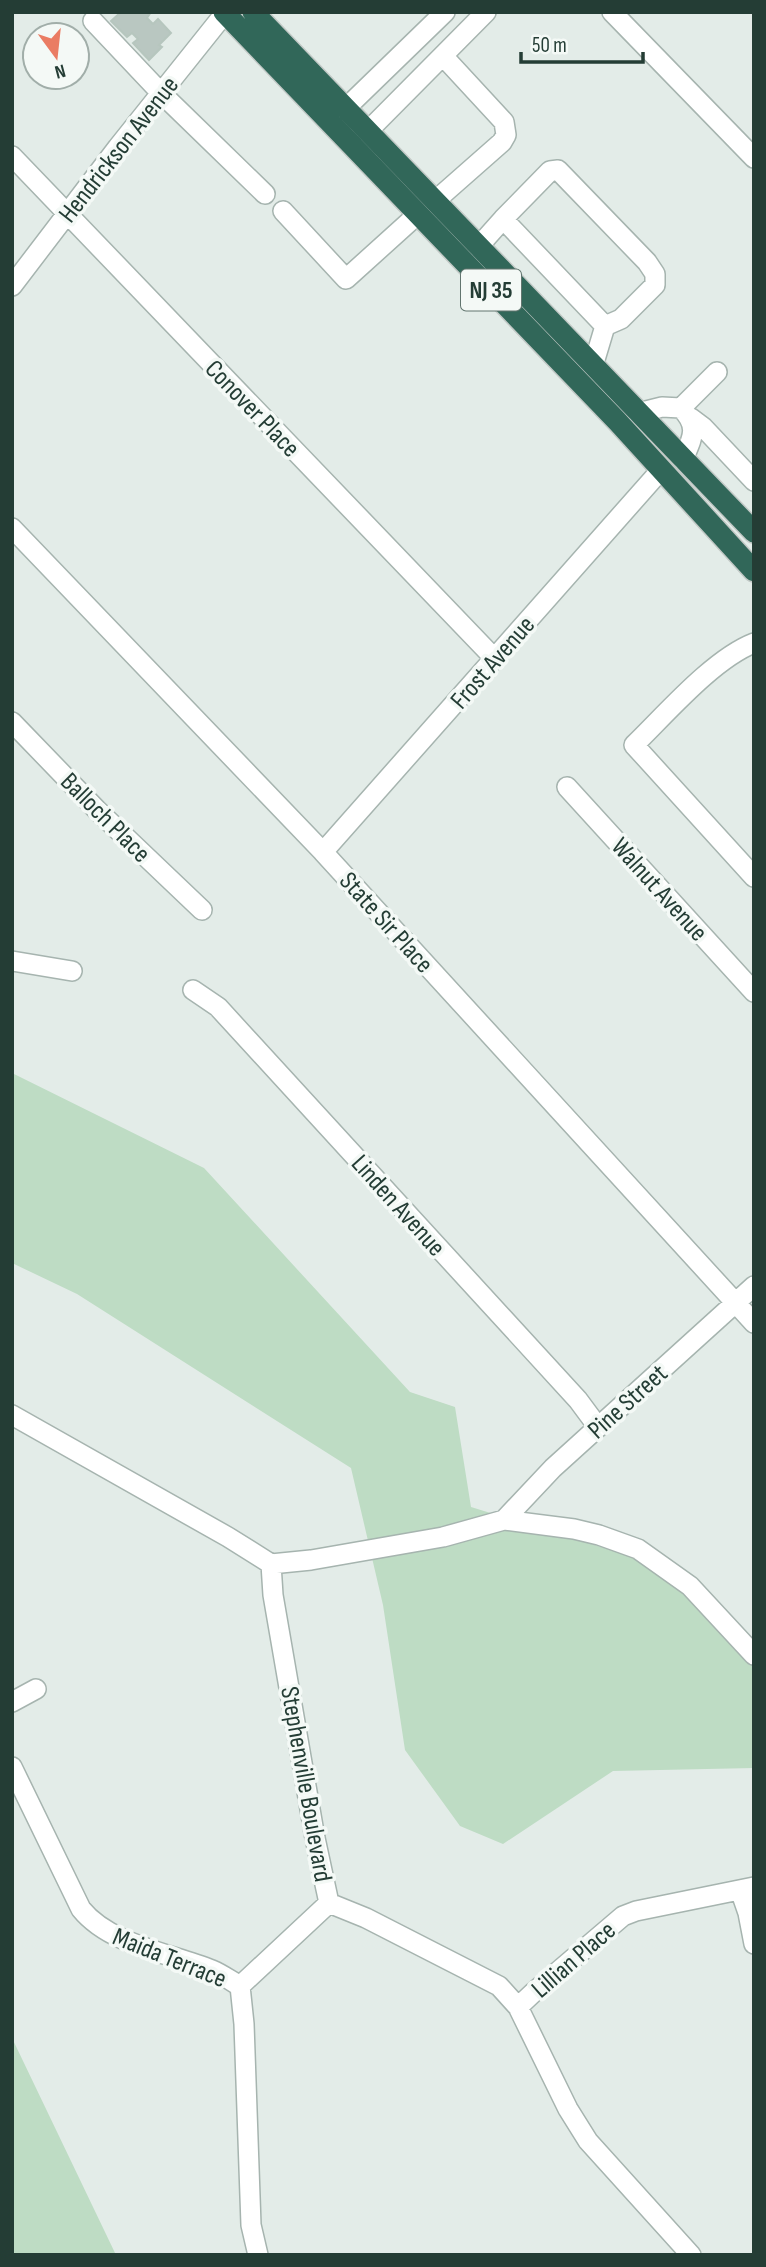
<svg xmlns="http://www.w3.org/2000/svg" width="766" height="2267" font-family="'Sofia Sans Condensed',sans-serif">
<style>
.green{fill:#bedcc4}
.building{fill:#b9c7c1;stroke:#b6c6be;stroke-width:2}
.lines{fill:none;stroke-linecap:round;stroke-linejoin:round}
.minor-casing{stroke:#a6b4af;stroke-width:22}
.highway-casing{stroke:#c2c9c6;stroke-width:24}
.minor{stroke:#fff;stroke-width:19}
.highway{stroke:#316759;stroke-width:21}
.labels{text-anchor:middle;stroke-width:7;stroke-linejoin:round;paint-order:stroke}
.shield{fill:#f4f9f6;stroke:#62756f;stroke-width:2}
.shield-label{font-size:24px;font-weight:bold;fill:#243d35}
.street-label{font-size:26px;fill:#243d35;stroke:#f4f9f6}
</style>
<rect width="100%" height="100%" fill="#e3ece8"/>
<path class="green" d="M 12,1073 L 204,1168 L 410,1392 L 455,1407 L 471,1507 L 653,1563 L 754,1664 L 754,1768 L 613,1771 L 503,1844 L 460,1826 L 405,1750 L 383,1605 L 351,1468 L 77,1294 L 12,1263 Z
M 12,2038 L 116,2255 L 12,2255 Z"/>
<path class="building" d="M 121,12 L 151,12 L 147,18 L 153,24 L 158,19 L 171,33 L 159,45 L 162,47 L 149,60 L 133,43 L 138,39 L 132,33 L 127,37 L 111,21 Z"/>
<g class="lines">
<g class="minor-casing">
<path id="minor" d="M 612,12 L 754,158
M 93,21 L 161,93 L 265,194
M 346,108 L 445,12
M 368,131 L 486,12
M 12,156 L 495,659
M 435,201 L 502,142 L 506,135 L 504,122 L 443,56
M 283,211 L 346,279 L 418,214
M 503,219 L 550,171 L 558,170 L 647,262 L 655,274 L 655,285 L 621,319 L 605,326
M 478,247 L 503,219 L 605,326 L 593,366
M 12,286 L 118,147 L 225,13
M 681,408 L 717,372
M 638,413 L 662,407 L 681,408 C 700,427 692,438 683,460
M 691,418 L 703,427 L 754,481
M 12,528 L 323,852 L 754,1323
M 754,643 C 713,659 666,714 634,745 L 754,877
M 12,722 L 97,810 L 202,910
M 567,787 L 754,992
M 323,852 L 660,471
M 12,961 L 72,971
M 193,990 L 218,1007 L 578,1400 L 598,1427
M 12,1415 L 228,1537 L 271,1564 L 311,1560 L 443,1537 L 504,1520 L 574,1529 L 599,1535 L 638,1549 L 690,1586 L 754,1655
M 504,1520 L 553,1468 L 754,1286
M 271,1564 L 273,1595 L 315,1838 L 329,1903 L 366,1918 L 499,1986 L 518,2007 L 568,2109 L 588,2141 L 691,2255
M 12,1702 L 36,1689
M 12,1767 L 81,1909 C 110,1945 170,1953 212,1970 C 222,1974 231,1981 240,1986
M 740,1890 L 748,1913 L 754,1944
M 240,1986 L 244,2024 L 251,2225 L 258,2255
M 240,1986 L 329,1903
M 518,2007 L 535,1991 L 623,1916 L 636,1911 L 754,1887"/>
</g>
<g class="highway-casing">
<path id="highway" d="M 224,12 L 617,421 L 754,571
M 253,12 L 754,532"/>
</g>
<use href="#minor" class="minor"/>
<use href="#highway" class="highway"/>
</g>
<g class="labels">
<rect class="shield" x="461" y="269.5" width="60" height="41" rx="5"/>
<g class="shield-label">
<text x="491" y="298">NJ 35</text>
</g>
<g class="street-label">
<text transform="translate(118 149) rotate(-52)" y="9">Hendrickson Avenue</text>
<text transform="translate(253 408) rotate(46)" y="9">Conover Place</text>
<text transform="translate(492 662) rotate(-49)" y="9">Frost Avenue</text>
<text transform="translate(106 817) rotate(45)" y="9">Balloch Place</text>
<text transform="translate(660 889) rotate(48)" y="9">Walnut Avenue</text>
<text transform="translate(387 922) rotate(48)" y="9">State Sir Place</text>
<text transform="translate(399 1205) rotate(48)" y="9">Linden Avenue</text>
<text transform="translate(627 1401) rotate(-42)" y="9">Pine Street</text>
<text transform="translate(307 1784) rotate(80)" y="9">Stephenville Boulevard</text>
<text transform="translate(170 1957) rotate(22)" y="9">Maida Terrace</text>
<text transform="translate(573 1959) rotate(-41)" y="9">Lillian Place</text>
</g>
</g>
<rect width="766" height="2267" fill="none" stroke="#243d35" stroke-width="28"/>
<g transform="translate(56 56) rotate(165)"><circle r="33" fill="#f4f9f6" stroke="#a1aea9" stroke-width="2"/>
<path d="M0-5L12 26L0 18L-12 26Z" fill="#ea7c63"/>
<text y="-10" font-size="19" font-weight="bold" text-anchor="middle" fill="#243d35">N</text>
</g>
<path d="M521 52v10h122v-10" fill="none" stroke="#243d35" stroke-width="3.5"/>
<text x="532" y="52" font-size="21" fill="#243d35" stroke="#f4f9f6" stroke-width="5" paint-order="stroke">50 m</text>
</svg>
